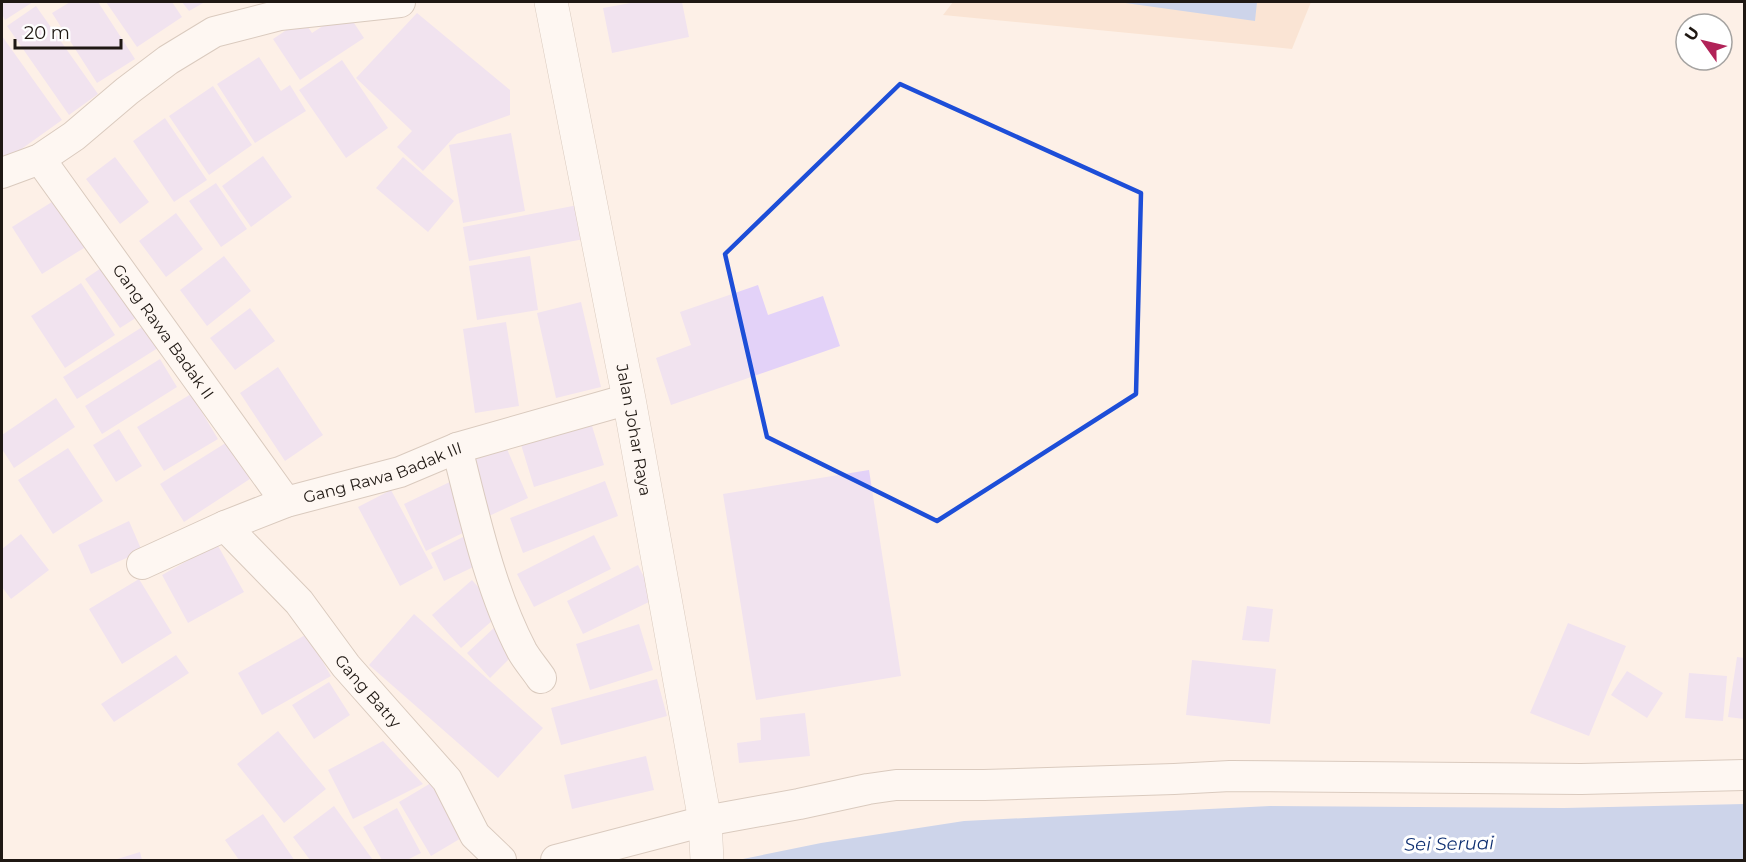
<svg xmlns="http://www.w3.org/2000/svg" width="1746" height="862" font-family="Montserrat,sans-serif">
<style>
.green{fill:#f7d6bc}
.water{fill:#93b2ed}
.building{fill:#e3d2f8}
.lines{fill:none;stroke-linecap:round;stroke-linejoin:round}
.street-casing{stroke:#af9c8d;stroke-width:32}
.secondary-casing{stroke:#af9c8d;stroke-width:34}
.street{stroke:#fff;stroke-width:30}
.secondary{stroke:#fff;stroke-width:33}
.marked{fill:none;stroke:#1d4ed8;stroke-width:4.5;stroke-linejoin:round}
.labels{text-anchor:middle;stroke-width:6;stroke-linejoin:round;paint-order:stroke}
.street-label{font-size:16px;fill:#1f1813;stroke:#fff}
.water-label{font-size:18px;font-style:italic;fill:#0f3072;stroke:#fff}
</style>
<rect width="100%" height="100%" fill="#fdf0e7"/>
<path class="green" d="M 953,2 L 1311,2 L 1292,49 L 943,15 Z"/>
<path class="water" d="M 1118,2 L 1257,2 L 1255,21 Z
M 1744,804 L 1744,860 L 738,860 L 821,843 L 964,821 L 1270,806 L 1564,808 Z"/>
<path class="building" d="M 2,2 L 33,2 L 5,20 L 2,14 Z
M 70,2 L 98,2 L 135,59 L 97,83 L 52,13 Z
M 106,2 L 172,2 L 182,17 L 137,47 Z
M 182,2 L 205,2 L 189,11 Z
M 636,2 L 682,2 L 689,37 L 612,53 L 603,8 Z
M 36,6 L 98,94 L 69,115 L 7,26 Z
M 346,11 L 364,38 L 300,80 L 273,39 L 303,19 L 312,33 Z
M 417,13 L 510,90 L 510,115 L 457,134 L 423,171 L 397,147 L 412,131 L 356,78 Z
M 2,36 L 62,120 L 6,160 L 2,154 Z
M 259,57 L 281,91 L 290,85 L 306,111 L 255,143 L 217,84 Z
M 342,60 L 388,128 L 346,158 L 299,90 Z
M 213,86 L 252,145 L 209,175 L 169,116 Z
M 165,118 L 207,180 L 174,202 L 133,141 Z
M 511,133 L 525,211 L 463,223 L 449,145 Z
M 263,156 L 292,197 L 251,227 L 222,186 Z
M 115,157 L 149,202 L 120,224 L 86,179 Z
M 403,157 L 454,201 L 428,232 L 376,188 Z
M 216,183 L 247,229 L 221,247 L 189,201 Z
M 63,195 L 92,243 L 42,274 L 12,227 Z
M 578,205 L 584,239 L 469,261 L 463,227 Z
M 176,213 L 203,249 L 166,277 L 139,241 Z
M 224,256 L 251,291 L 207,326 L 180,290 Z
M 530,256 L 538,310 L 477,320 L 469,266 Z
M 107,264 L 142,314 L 120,328 L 85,279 Z
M 81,283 L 115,335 L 65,368 L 31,316 Z
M 758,285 L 768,315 L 823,296 L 840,346 L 671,405 L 656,358 L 691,345 L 680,312 Z
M 581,302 L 601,387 L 556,398 L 537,313 Z
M 250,308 L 275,341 L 235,370 L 210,338 Z
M 506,322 L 519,406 L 475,413 L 463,329 Z
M 147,324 L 161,346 L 77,399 L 63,377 Z
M 160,359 L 177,387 L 102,434 L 85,406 Z
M 278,367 L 323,435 L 285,461 L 240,393 Z
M 191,394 L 218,439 L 164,471 L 137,427 Z
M 56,398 L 75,427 L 14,468 L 2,449 L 2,435 Z
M 589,416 L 604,465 L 534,487 L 519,438 Z
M 119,429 L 142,466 L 116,482 L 93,445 Z
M 232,439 L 256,475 L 184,522 L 160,484 Z
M 504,442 L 528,498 L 489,516 L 465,460 Z
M 68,448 L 103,501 L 53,534 L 18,480 Z
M 869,470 L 901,676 L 756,700 L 723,494 Z
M 456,479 L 475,527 L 426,551 L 404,504 Z
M 605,481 L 618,516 L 523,553 L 510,518 Z
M 391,490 L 433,568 L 400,586 L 358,507 Z
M 129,521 L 142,551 L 91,574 L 78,545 Z
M 473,532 L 486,561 L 444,581 L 431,553 Z
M 21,534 L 49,570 L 11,599 L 2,587 L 2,549 Z
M 594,535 L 611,569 L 534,607 L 517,574 Z
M 217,544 L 244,592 L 188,623 L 162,575 Z
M 638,565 L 655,599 L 583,634 L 567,601 Z
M 139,579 L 172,633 L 122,664 L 89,609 Z
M 472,580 L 501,613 L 461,648 L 432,615 Z
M 1247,606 L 1273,609 L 1269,642 L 1242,640 Z
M 414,614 L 543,728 L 498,778 L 369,665 Z
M 1568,623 L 1626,646 L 1589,736 L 1530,713 Z
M 639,624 L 653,670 L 590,690 L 576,644 Z
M 496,626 L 518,650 L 490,678 L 467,653 Z
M 307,634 L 331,676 L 262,715 L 238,673 Z
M 176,655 L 189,673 L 114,722 L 101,704 Z
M 1737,657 L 1744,658 L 1744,719 L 1728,717 Z
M 1192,660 L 1276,669 L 1270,724 L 1186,715 Z
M 1627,671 L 1663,693 L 1647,718 L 1611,695 Z
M 1689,673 L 1727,676 L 1723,721 L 1685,718 Z
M 657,679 L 667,716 L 561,745 L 551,708 Z
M 329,682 L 350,715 L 314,739 L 292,705 Z
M 805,713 L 810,756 L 739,763 L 737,743 L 761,740 L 760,718 Z
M 278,731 L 326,789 L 284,823 L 237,764 Z
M 383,741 L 423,784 L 353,819 L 328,770 Z
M 646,756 L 654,790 L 572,809 L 564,775 Z
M 431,783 L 463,837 L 431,856 L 399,802 Z
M 334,806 L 373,860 L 310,860 L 293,837 Z
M 397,808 L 421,853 L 407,860 L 382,860 L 363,827 Z
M 263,814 L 293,858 L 294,860 L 239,860 L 225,840 Z
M 140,852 L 142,860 L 114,860 Z"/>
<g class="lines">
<g class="street-casing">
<g id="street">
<path id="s1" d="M 40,159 L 286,502"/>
<path d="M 2,173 L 40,159 L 74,136 L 127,91 L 168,60 L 214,32 L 280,15 L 400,2"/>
<path d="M 457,448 C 474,515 490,590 522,651 C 527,660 535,669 541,678"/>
<path id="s2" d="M 225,526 L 299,602 L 346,666 L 447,780 L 475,835 L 501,860"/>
<path id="s3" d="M 142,564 L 225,526 L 286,502 L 400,472 L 457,448 L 629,399"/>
<path d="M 556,860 L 705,821 L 799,804 L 868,789 L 896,785 L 984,785 L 1174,779 L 1230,776 L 1581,779 L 1744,775"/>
</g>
</g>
<g class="secondary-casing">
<g id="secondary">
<path id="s4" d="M 551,2 L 629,399 L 705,821 L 707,860"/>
</g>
</g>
<use href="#street" class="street"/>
<use href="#secondary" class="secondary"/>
</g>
<path d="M0 0H1746V862H0ZM 900,84 L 1141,193 L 1136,394 L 937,521 L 767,437 L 725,254 Z" fill="#fdf0e7" fill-opacity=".55" fill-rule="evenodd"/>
<path class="marked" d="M 900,84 L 1141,193 L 1136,394 L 937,521 L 767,437 L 725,254 Z"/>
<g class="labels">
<g class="street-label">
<text dy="6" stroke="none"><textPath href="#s1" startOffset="212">Gang Rawa Badak II</textPath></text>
<text dy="6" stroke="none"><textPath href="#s4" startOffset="436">Jalan Johar Raya</textPath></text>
<text dy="6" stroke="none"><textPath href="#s3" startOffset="258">Gang Rawa Badak III</textPath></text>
<text dy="6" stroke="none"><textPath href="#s2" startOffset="219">Gang Batry</textPath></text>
</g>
<g class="water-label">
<text transform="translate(1449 844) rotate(-1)" y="6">Sei Seruai</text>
</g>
</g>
<rect width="1746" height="862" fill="none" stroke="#1f1813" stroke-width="6"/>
<g transform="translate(1704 42) rotate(304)"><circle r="28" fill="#ffffff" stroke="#a5a3a1" stroke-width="1.5"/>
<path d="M0-4.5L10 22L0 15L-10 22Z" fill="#b12358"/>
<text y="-9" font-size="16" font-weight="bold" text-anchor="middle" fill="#1f1813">U</text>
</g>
<path d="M15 39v9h106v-9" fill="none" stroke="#1f1813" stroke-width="3"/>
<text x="24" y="39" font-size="18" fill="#1f1813" stroke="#ffffff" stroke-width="4.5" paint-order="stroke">20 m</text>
</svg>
